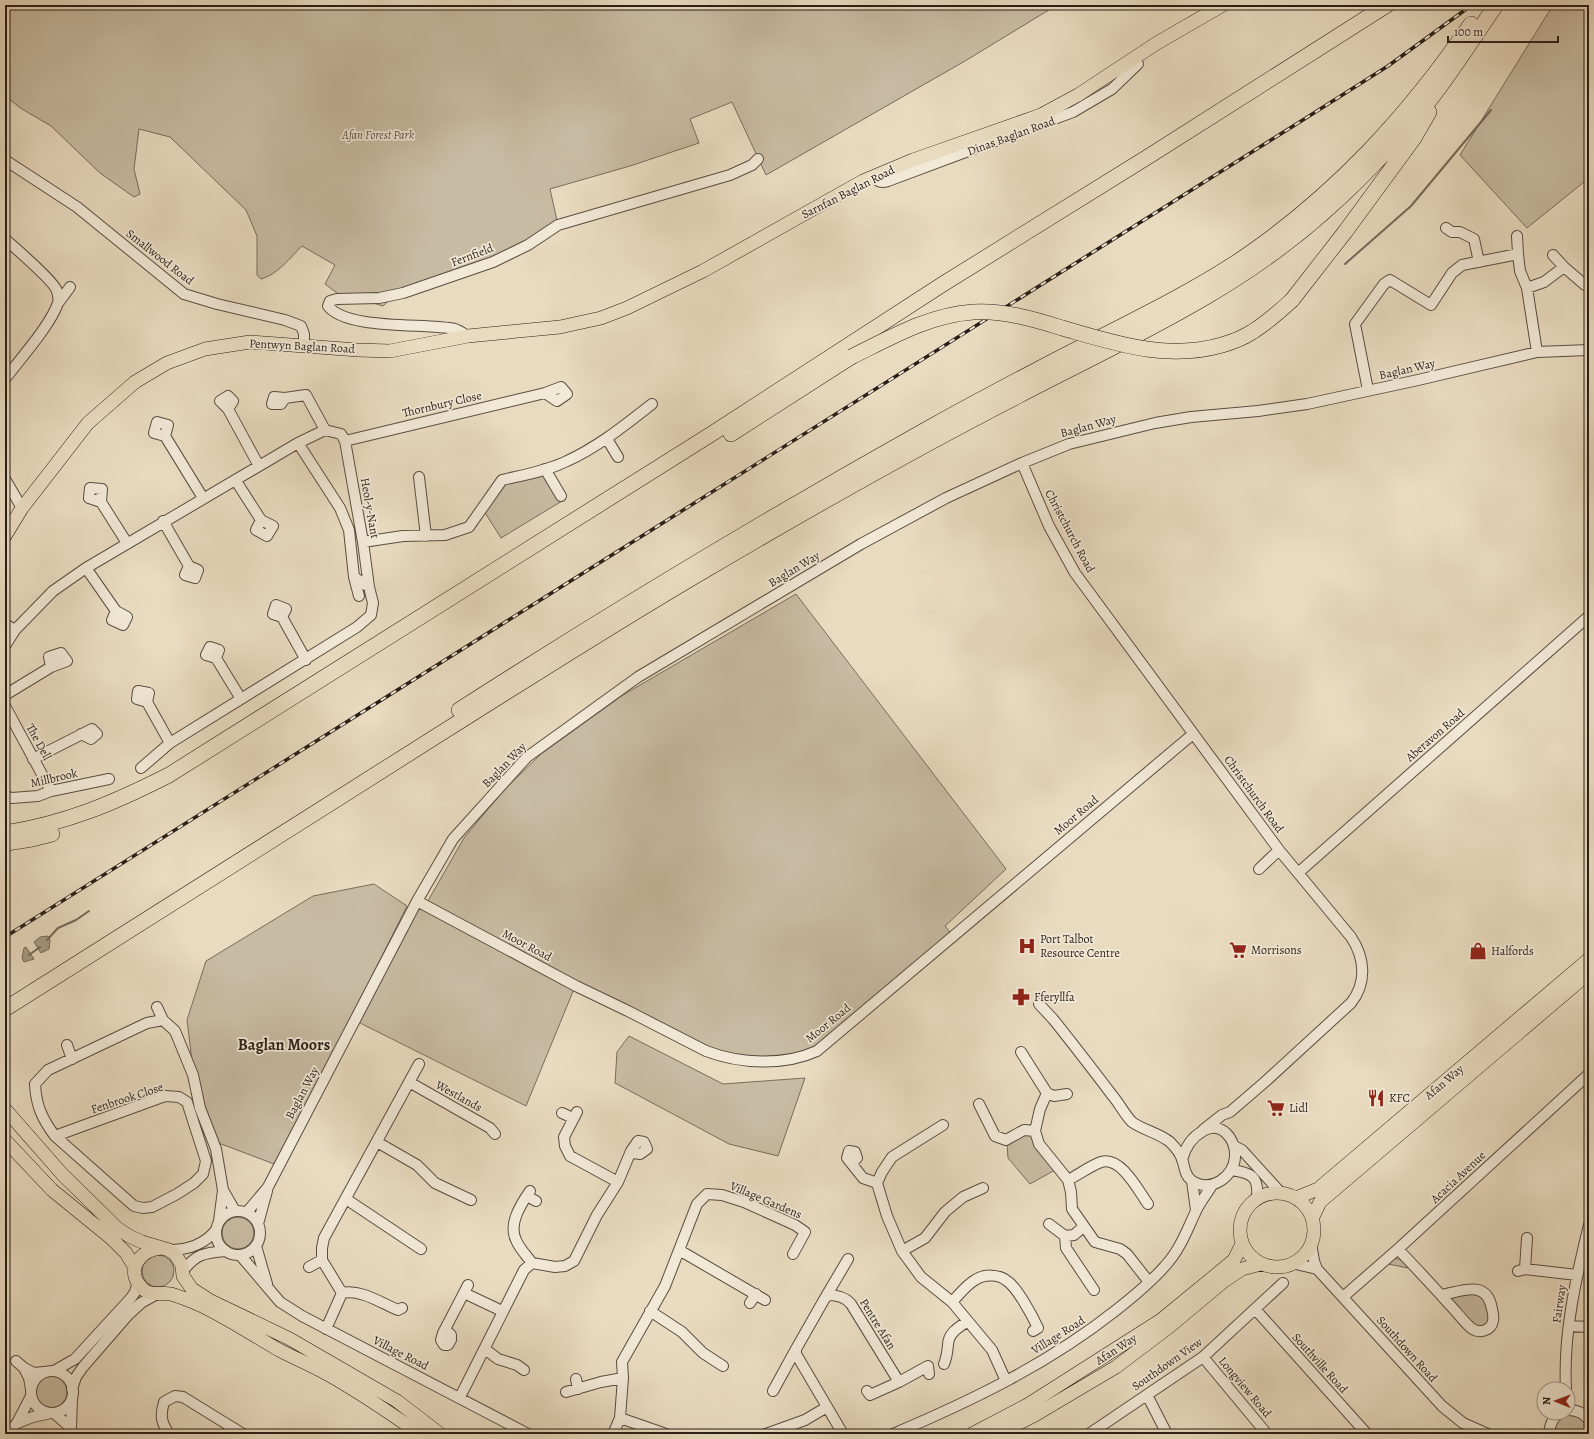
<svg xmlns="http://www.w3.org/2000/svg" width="1594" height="1439" font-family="Alegreya,serif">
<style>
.green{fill:#c8bba3;stroke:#786c5c}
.water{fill:#a89b86;stroke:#756959}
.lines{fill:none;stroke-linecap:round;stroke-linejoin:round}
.stream{stroke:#756959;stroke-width:2}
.minor-casing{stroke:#594d40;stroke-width:12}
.major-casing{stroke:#291e16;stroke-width:14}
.highway-casing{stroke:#291e16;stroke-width:16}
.minor{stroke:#f1e8d6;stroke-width:10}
.major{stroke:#e9dbc0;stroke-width:13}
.highway{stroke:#e9dbc0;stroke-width:15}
.rail-casing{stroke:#291e16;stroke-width:3.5}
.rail{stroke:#f1e8d6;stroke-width:2;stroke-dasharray:6;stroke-linecap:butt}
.highway-bridge-casing{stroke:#291e16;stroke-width:16;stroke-linecap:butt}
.highway-bridge{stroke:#e9dbc0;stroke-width:15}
.labels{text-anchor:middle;stroke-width:3.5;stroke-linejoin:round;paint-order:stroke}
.park-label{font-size:12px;font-style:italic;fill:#594d40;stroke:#f1e8d6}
.street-label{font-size:12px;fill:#291e16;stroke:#f1e8d6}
.poi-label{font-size:12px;fill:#291e16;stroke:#f1e8d6;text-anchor:start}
.district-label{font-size:16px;font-weight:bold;fill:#291e16;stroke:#f1e8d6}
</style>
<rect width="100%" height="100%" fill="#e9dbc0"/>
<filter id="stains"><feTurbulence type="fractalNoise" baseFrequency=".005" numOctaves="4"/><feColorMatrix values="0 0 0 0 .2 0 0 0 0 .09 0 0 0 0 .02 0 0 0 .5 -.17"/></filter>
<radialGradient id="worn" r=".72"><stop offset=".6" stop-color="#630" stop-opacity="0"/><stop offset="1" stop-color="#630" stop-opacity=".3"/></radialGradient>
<path class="green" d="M 5,5 L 1057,5 L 965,61 L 766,175 L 732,102 L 690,119 L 699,143 L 630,166 L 550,189 L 558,225 L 528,245 L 397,293 L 383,306 L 357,298 L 337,299 L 337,293 L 325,284 L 335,265 L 302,246 C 290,258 277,275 261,279 L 257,275 L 257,236 L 246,210 L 170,137 L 139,129 L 134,169 L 140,194 L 134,197 L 100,173 L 51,126 L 22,109 L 5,96 Z
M 1553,5 L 1589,5 L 1589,178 L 1527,228 L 1460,155 Z
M 544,473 L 562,501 L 501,538 L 484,511 L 501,485 Z
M 796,594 L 1006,869 L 945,926 L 953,936 L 807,1056 L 732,1058 L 425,906 L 464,838 L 504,790 L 541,754 L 623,695 Z
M 374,884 L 407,906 L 351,1018 L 274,1164 L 216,1142 L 194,1077 L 187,1020 L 206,961 L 313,896 Z
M 417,906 L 451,925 L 574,989 L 526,1106 L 358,1022 Z
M 629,1036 L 723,1084 L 805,1078 L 778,1156 L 729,1144 L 615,1083 L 617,1052 Z
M 1024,1135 L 1033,1135 L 1055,1170 L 1030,1184 L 1008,1158 L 1007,1143 Z
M222 1233a16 16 0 1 1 32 0a16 16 0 1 1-32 0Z
M142 1271a16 16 0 1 1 32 0a16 16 0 1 1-32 0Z
M 1393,1259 C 1400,1257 1404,1263 1408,1268 L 1388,1264 Z
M 1475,1293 L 1484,1296 L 1490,1322 L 1479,1329 L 1451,1302 L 1452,1297 Z
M35 1392a16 16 0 1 1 32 0a16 16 0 1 1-32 0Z
M 1568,1415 C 1580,1415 1587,1422 1587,1434 L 1554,1434 C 1554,1424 1559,1418 1568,1415 Z"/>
<path class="water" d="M 48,936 L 50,940 L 49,949 L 41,953 L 34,942 L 40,937 Z
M 26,947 L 34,959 L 24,962 L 22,958 L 24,948 Z"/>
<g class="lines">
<path class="stream" d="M 1345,264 L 1411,206 L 1491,110
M 47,940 L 58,928 L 76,920 L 89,911
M 29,955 L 40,947
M 5,972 L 7,971"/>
<g class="minor-casing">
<path id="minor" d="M 5,160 L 77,207 L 184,294 L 217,304 L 285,320 L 301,326 L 304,334 L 304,346
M 874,177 C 878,183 882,183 888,181 L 1073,112 L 1112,89 L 1138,64
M 1446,228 L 1452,232 L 1460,232 L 1474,239 L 1479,262
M 1517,236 L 1518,254
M 5,239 C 15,248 54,281 57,291 C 58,295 59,300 58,303 C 50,326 20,359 5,379
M 1553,255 L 1564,267 L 1585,285
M 1527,288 L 1544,282 L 1564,267
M 59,302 L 70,287
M 468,336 C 464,334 459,330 455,329 C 425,323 346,330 328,306 L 330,301 L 337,299 L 379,298 L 403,293 L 493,262 L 528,245 L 558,225 L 730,175 L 752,165 L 758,159
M 1368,390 L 1355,324 L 1384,284 L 1390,280 L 1431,305 L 1452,273 L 1462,265 L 1518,254 L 1520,271 L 1527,288 L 1537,352
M 285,398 L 274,397 L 272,404 L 281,404 L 285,398 L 306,395 L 325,430
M 228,409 L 233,401 L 228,396 L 220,401 L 228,409 L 259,466
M 165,436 L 168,425 L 157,422 L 154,433 L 165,436 L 203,498
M 607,439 L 618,457
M 345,441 L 545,393 L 561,387 L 567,394 L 557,401 L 545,393
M 298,443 L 340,508 L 349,530 L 354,577 L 359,596
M 1022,463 L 1049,526 L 1075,573 L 1279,850 L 1351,937 C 1365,958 1367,983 1351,1003 L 1266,1081 L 1230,1112 L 1222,1115 L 1203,1130
M 545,469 L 561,496
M 419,477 L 426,536
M 5,479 L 22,508
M 236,481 L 261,520 L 273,526 L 267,536 L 256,530 L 261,520
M 101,502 L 102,489 L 90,488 L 89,498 L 101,502 L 127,543
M 163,521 L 189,566 L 198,570 L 195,578 L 185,575 L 189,566
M 363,542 L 403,536 L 445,535 L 469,527 L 502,480 C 523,475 547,471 567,461 C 598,447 625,425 652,404
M 86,568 L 116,611 L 127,617 L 123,625 L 112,620 L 116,611
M 282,617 L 273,614 L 276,605 L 286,609 L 282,617 L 306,660
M 5,624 L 15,630
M 5,646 L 15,630 L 53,591 L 86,568 L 298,443 L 325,430 L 341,434 L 345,441 L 363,542 L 369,587
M 216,658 L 219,650 L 210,647 L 206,655 L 216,658 L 241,699
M 5,695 L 51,667 L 67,661 L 61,653 L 49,657 L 51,667
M 147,702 L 149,693 L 138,691 L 137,699 L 147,702 L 170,743
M 5,706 L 51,791
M 33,759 L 92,729 L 97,734 L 91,739 L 81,734
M 141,768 L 170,743 L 357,627 L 371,615 L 373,603 L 369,587 L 354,577
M 5,796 L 12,798 L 38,796 L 51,791 L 109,779
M 1259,869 L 1279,850
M 1298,873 L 1589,616
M 417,901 L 576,986 L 628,1011 L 706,1051 C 740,1064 784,1066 817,1051 L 1193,734
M 1039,1004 L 1053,1019 C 1073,1044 1093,1070 1112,1095 C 1119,1103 1125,1115 1132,1122 C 1143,1130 1159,1133 1170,1142 C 1174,1146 1180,1153 1182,1159 C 1185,1167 1184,1174 1191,1180 C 1210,1194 1234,1177 1235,1157 C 1236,1139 1221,1120 1203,1131 C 1192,1137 1185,1148 1182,1160
M 157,1007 L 163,1020
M 67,1045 L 72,1059
M 1021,1052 L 1047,1093 L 1040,1109 L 1035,1131 L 1039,1144 L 1068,1180 L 1071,1192 L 1072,1209 L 1095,1242 L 1120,1249 L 1127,1254 L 1149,1282
M 409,1082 L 490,1128 L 495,1134
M 1047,1093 L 1054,1096 L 1067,1094
M 979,1104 L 995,1136 L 1006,1140 L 1024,1130 L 1035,1131
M 577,1112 L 564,1137 L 565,1146 L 570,1156 L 618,1182
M 562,1113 L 573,1118
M 943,1125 L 892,1157 L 882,1172 L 877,1183 L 887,1216 L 902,1251 L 921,1277 L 952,1302 L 992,1350 L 1006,1381
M 55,1136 L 165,1096 L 179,1097 L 187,1102 L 206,1161 L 203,1174 L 194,1183 L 177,1194 L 152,1207 L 143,1208 L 134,1206 L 55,1136 C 42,1119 36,1105 35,1084 L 48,1070 L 147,1023 L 163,1020 L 175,1031 L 193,1075 L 200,1108 L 216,1149 L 223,1190 L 219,1221
M 377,1142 L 417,1165 L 435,1183 L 471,1200
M 1234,1146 L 1242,1150 L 1281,1193
M 852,1163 L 857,1158 L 855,1152 L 849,1151 L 847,1158 L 863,1178 L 877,1183
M 1232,1170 C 1252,1173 1259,1177 1257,1198
M 1068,1180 C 1078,1175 1090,1166 1101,1162 C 1121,1156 1138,1190 1148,1204
M 1192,1181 L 1196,1210
M 223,1190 L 235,1211
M 530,1191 C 521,1204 508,1224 516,1240 C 519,1248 527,1256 532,1263
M 527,1196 L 536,1201
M 346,1199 L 421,1249
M216 1233a22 22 0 1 1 44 0a22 22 0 1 1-44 0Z
M 247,1212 L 268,1187 L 417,901 L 453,839 L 527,757 L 638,677 L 861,544 L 946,498 L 1022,463 L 1069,444 L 1155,423 L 1191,417 L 1258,411 L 1307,404 L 1418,380 L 1537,352 L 1589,350
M 258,1224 L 267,1191
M 1049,1224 L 1065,1236 L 1074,1235 L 1083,1227
M 1065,1236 L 1066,1248 L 1094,1290
M 1311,1243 L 1314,1261 L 1317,1269 L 1442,1406 L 1463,1423 L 1488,1434
M 256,1246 L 267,1284
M 1398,1249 C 1415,1267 1432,1285 1448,1303 C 1456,1311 1463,1321 1471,1328 C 1479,1334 1491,1331 1493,1321 C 1494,1317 1493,1313 1492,1309 C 1487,1279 1463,1291 1441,1295
M 169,1250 C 188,1250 204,1245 216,1230
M 679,1250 L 765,1300
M 902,1251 L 925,1238 L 945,1212 L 963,1197 L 983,1188
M 240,1255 L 280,1302 L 302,1316 L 528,1434
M 1292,1263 L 1317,1269
M 309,1267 L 322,1260
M 1525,1269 L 1527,1238
M 1518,1271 L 1525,1269 L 1577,1275
M 182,1272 C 196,1254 203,1253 226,1251
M 342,1293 C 361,1289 381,1303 398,1310 L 402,1308
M 464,1293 L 502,1311
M 1343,1297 L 1398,1249 L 1589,1074
M 825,1298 L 848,1259
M 952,1302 C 959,1295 966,1285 975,1280 C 984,1274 999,1274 1007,1281 C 1017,1287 1033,1317 1038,1328 L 1033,1331
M 750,1303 L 756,1294
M 1255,1309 L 1367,1434
M 650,1311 L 682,1332 L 703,1353 L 723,1366
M 1569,1326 L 1589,1327
M 326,1329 L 342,1293 L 322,1260 L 322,1248 L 324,1238 L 419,1064
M 443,1333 L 448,1332 L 451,1335 L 451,1340 L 448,1345 L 444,1345 L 441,1340 L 443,1333 L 468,1285
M 485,1349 L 498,1359 L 517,1365 L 524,1370
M 1203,1357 L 1267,1434
M 16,1361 L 24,1368
M 944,1364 C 947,1357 947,1353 948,1345 C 948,1333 959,1327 968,1321
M 54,1371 L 75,1359 L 131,1298 L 135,1292 L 138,1282
M31 1392a21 21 0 1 1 42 0a21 21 0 1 1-42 0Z
M 576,1379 L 578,1389
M 31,1389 L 29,1378 L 24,1368 L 34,1373 L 44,1372
M 72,1389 L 76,1377 L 83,1367 L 128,1315 L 141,1303 L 157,1294
M 1566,1389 C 1563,1334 1576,1278 1589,1225
M 773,1391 L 796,1349
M 867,1391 L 870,1395 L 899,1382 L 928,1366 L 929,1374
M 566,1392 L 601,1382 L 623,1378
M 1147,1395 L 1167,1434
M 460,1397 L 524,1270 L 532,1263 L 555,1267 L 565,1266 L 574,1261 L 597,1215 L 618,1182 L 631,1151 L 638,1141 L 644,1142 L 647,1149 L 640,1154 L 634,1153 L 631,1151
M 1568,1410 C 1577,1410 1584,1413 1589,1420
M 54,1413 L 71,1428 L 72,1398
M 620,1418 L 666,1434
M 17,1423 L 33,1417 L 51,1413
M 7,1434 L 17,1423 L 31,1396
M 169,1434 C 161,1422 160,1416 164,1402 L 175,1396 L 183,1397 L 243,1434
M 613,1434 L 620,1418 L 623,1378 L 622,1362 L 665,1286 L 697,1204 L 707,1194 L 722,1195 L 744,1202 L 795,1225 L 805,1232 L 793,1254
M 766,1434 L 805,1420 L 827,1407
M 843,1434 L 796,1354 L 796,1349 L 825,1298 L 829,1295 C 837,1295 846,1298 851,1304 L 899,1382
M 893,1434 C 971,1401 1048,1364 1115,1311 C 1133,1297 1150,1283 1165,1266 C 1180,1250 1187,1230 1196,1211 C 1200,1202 1207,1194 1212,1185
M 1089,1434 L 1203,1357 L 1283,1283
M 1549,1434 C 1550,1425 1552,1418 1560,1413"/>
</g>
<g class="major-casing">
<path id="major" d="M 5,536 L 22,508 L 88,423 L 135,382 L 167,363 L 205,349 L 250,342 L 358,350 L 390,351 L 468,336 L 560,327 L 601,318 L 627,308 L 703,271 L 863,181 L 913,160 L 1041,115 L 1078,95 L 1157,43 L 1223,5
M 5,1109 L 62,1174 L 117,1228 L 129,1236 L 142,1242 L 169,1250 L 175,1254 L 182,1265 L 183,1276 L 192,1289 L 209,1300 L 290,1339 L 397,1401 L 440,1434
M 5,1140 L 52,1190 L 111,1238 L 126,1253 L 135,1268
M1240 1230a37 37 0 1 1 74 0a37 37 0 1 1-74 0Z
M 1296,1198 L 1318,1189 L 1589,959
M 1312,1219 L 1320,1202 L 1589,973
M 161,1248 C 139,1250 125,1271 142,1288 C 150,1297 162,1292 171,1294 C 181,1297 191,1301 200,1305 C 227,1318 253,1335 279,1350 C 298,1360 318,1368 336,1379 C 365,1396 393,1415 420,1434
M 972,1434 L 1029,1404 L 1161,1320 L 1234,1260 L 1242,1244
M 998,1434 L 1035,1415 L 1116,1367 L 1169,1327 L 1224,1281 L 1242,1269 L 1261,1264"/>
</g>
<g class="highway-casing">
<path id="highway" d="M 1292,300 L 1345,232 L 1414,138 L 1429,112
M 731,434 L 851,357
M 459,710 C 612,612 768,518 927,429 C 981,399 1036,370 1091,342 C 1142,316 1195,290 1243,258 C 1336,194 1407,117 1471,24
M 5,833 C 67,823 114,803 169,775 L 713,433 L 943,284 L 1146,158 L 1387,5
M 7,843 L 32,839 L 52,834
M 5,1009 C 141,923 277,837 413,751 C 511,689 608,627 707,569 C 809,509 913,450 1018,396 C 1123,341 1232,294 1322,214 C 1365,176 1405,134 1439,88 C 1459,61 1477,33 1496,5"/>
</g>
<use href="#minor" class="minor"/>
<use href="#major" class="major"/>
<use href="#highway" class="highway"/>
<g class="rail-casing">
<path id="rail" d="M 5,937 L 1306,118 L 1388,66 L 1465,10"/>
</g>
<use href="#rail" class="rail"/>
<g class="highway-bridge-casing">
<path id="highway-bridge" d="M 851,357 C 890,338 929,315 973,312 C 1002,310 1034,319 1062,328 C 1115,343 1166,361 1222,345 C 1232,342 1243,338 1252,332 C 1267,323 1280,311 1292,300"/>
</g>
<use href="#highway-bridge" class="highway-bridge"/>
</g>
<defs>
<g id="hospital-bare" transform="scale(1.38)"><path d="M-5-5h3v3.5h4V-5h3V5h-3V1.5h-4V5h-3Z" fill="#8f2418" stroke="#f1e8d6" stroke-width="2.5" paint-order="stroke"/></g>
<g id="supermarket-bare" transform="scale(1.38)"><path d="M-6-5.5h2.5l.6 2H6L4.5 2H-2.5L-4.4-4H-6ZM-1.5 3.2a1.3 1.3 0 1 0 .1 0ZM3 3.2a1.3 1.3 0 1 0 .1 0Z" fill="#8f2418" stroke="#f1e8d6" stroke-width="2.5" paint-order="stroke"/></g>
<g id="shop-bare" transform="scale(1.38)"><path d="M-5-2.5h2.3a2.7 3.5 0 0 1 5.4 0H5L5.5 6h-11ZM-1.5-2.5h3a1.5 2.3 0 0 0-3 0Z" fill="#8f2418" stroke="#f1e8d6" stroke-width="2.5" paint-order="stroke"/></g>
<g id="pharmacy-bare" transform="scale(1.38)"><path d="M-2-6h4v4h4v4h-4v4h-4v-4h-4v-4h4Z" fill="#8f2418" stroke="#f1e8d6" stroke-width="2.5" paint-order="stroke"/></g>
<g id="restaurant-bare" transform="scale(1.38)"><path d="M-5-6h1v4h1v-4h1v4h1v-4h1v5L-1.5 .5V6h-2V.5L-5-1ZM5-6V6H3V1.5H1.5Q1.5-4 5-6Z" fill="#8f2418" stroke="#f1e8d6" stroke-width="2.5" paint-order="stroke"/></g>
</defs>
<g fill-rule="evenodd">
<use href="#hospital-bare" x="1027" y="946"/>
<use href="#supermarket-bare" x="1238" y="950"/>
<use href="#shop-bare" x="1478" y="951"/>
<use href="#pharmacy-bare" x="1021" y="997"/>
<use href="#restaurant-bare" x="1376" y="1098"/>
<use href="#supermarket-bare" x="1276" y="1108"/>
</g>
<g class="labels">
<g class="park-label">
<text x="378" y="139">Afan Forest Park</text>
</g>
<g class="street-label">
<text transform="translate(1011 136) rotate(-20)" y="4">Dinas Baglan Road</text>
<text transform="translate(848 192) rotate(-27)" y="4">Sarnfan Baglan Road</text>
<text transform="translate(472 255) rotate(-21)" y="4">Fernfield</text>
<text transform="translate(160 257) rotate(38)" y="4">Smallwood Road</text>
<text transform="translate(302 346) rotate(3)" y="4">Pentwyn Baglan Road</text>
<text transform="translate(1407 369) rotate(-13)" y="4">Baglan Way</text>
<text transform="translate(442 404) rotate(-13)" y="4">Thornbury Close</text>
<text transform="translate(1088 426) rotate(-15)" y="4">Baglan Way</text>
<text transform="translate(370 508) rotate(80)" y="4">Heol-y-Nant</text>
<text transform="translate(1070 531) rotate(62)" y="4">Christchurch Road</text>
<text transform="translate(794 569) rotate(-31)" y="4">Baglan Way</text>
<text transform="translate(1435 735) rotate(-41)" y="4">Aberavon Road</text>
<text transform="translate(39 742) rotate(61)" y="4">The Dell</text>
<text transform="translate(504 765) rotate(-46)" y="4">Baglan Way</text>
<text transform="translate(54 778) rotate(-13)" y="4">Millbrook</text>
<text transform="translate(1254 794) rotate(54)" y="4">Christchurch Road</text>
<text transform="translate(1076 815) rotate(-40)" y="4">Moor Road</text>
<text transform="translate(527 945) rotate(28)" y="4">Moor Road</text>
<text transform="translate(828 1023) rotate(-39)" y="4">Moor Road</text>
<text transform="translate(1444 1082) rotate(-40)" y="4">Afan Way</text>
<text transform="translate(302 1093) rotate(-62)" y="4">Baglan Way</text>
<text transform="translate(459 1096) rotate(29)" y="4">Westlands</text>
<text transform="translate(127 1098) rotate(-18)" y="4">Fenbrook Close</text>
<text transform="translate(1458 1177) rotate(-43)" y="4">Acacia Avenue</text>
<text transform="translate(766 1200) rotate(23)" y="4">Village Gardens</text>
<text transform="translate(1559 1304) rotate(-82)" y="4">Fairway</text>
<text transform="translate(878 1324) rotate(58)" y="4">Pentre Afan</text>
<text transform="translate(1058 1335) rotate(-32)" y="4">Village Road</text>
<text transform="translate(1116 1349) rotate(-33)" y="4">Afan Way</text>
<text transform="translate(1407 1349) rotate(48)" y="4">Southdown Road</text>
<text transform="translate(401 1353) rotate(27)" y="4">Village Road</text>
<text transform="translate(1320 1363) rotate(48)" y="4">Southville Road</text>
<text transform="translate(1167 1364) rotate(-35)" y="4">Southdown View</text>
<text transform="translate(1245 1387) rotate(50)" y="4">Longview Road</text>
</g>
<g class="poi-label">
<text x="1040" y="943">Port Talbot<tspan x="1040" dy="14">Resource Centre</tspan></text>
<text x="1251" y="954">Morrisons</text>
<text x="1491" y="955">Halfords</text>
<text x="1034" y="1001">Fferyllfa</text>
<text x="1389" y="1102">KFC</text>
<text x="1289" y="1112">Lidl</text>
</g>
<g class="district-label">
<text x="284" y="1050">Baglan Moors</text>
</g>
</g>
<rect width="1594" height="1439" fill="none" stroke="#e9dbc0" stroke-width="20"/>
<rect x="6" y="6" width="1582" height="1427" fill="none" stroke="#291e16" stroke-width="2"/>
<rect x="10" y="10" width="1574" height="1419" fill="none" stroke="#291e16"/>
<g transform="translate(1556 1401) rotate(271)"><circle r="19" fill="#f1e8d6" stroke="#a19789"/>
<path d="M0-3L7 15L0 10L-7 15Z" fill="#8f2418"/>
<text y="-6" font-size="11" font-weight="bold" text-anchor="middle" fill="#291e16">N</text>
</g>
<path d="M1448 36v6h110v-6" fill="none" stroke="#291e16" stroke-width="2"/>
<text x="1454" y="36" font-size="12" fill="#291e16" stroke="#f1e8d6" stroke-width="3" paint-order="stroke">100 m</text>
<rect width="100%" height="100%" filter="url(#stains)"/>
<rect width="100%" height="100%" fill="url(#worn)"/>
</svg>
